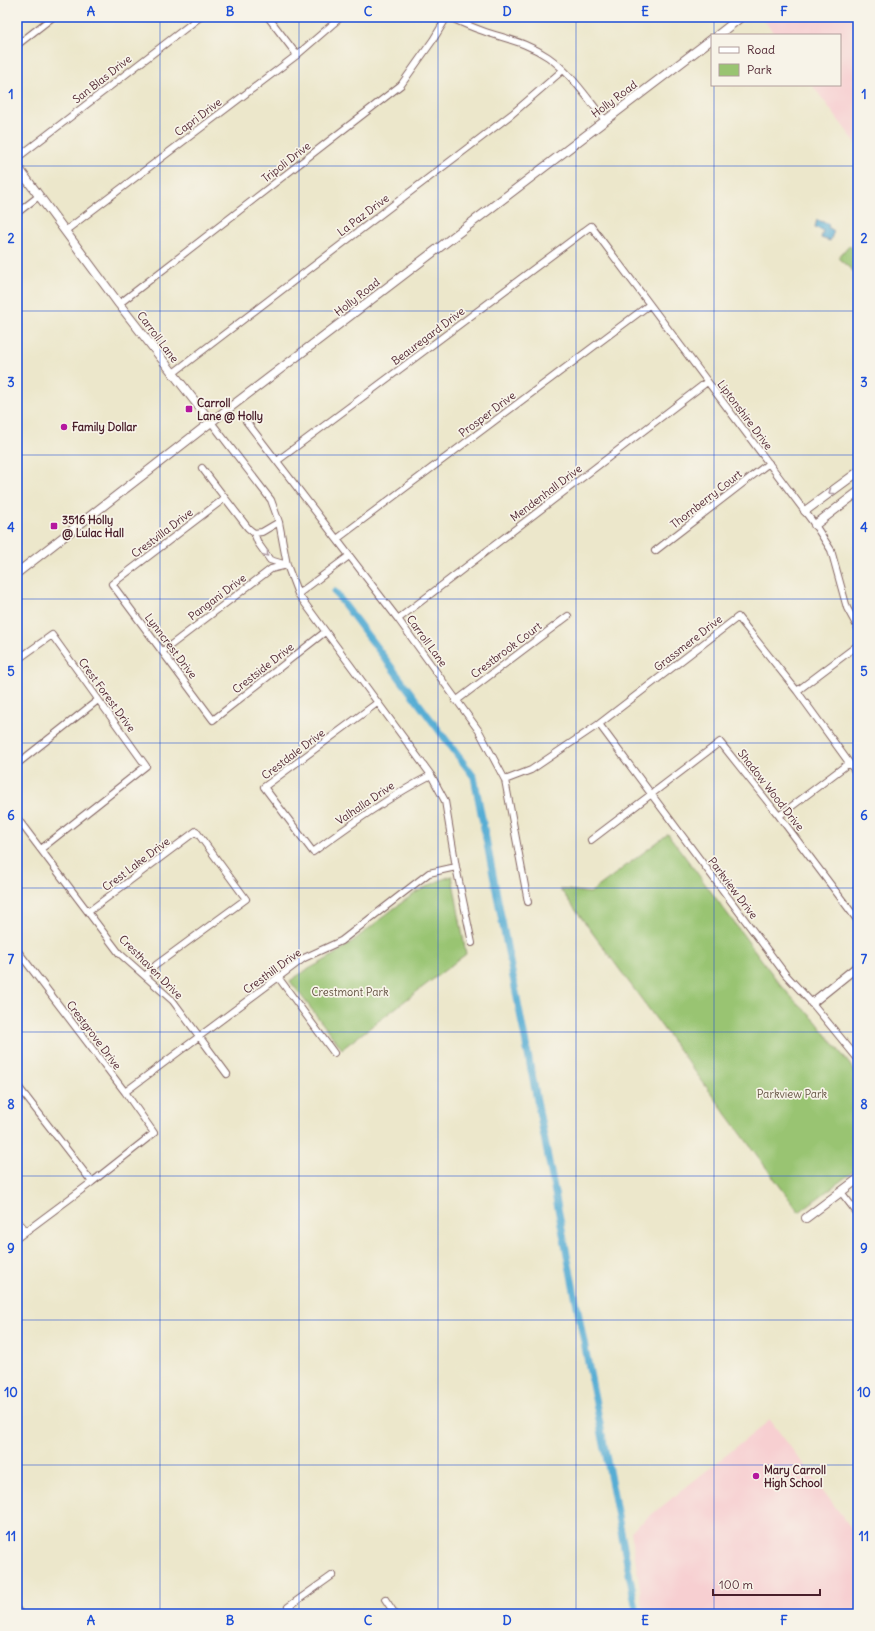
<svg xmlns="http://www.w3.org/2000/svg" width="875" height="1631" font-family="Delius,sans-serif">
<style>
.built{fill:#f7cfd1}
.green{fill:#99c472;stroke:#72724e}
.water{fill:#57add4;stroke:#506680}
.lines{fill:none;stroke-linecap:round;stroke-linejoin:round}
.canal{stroke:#57add4;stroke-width:7}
.street-casing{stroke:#836563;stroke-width:8}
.secondary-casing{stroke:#836563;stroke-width:10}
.street{stroke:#fff;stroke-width:6}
.secondary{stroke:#fff;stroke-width:8}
.oneway{stroke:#ae9aa0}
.grid{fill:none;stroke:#1d4ed8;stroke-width:1;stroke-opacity:0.55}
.poi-dot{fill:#b5179e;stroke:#f7f3e8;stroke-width:1.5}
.labels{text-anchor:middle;stroke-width:3.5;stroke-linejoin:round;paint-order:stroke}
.street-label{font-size:11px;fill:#4a1f2b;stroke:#f7f3e8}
.poi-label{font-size:11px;font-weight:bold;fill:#4a1f2b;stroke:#f7f3e8;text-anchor:start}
.park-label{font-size:11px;fill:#625140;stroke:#f7f3e8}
.neatline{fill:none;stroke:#1d4ed8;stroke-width:1.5}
.grid-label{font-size:13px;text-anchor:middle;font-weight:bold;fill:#1d4ed8}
</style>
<rect width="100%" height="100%" fill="#f7f3e8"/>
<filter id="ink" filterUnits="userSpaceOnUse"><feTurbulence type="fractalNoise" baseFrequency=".025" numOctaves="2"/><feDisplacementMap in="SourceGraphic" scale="8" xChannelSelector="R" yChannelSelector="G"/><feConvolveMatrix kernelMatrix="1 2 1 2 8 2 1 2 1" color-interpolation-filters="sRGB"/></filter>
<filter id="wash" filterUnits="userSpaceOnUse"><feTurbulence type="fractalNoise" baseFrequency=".012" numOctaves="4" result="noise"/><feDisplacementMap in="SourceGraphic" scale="16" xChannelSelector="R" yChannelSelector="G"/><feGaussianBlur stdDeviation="0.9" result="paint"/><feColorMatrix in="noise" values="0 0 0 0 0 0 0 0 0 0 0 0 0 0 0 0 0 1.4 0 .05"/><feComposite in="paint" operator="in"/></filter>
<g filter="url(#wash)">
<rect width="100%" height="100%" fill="#ece7cb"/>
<path class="built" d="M 768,17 L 858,17 L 858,146 L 812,85 L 840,85 L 840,35 L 775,35 L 764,20 Z
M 770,1420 L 858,1537 L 858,1614 L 644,1614 L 631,1531 Z"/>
<path class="green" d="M 849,245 L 858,254 L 858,267 L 854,272 L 838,258 Z
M 668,834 L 779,983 L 794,1000 L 815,1020 L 858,1075 L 858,1168 L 799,1212 L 560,889 L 590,893 Z
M 452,876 L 466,954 L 342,1049 L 290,981 C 304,970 320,964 335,954 C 373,929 408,889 452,876 Z"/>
<path class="water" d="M 817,220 L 829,224 L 828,227 L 834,231 L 830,241 L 821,238 L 823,231 L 815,227 Z"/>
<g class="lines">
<path class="canal" d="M 335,592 L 474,777 L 637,1614"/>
</g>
</g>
<g filter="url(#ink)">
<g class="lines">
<g class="street-casing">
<path id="street" d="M 268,17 L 297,55
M 449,17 C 460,22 471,27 483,31 C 506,39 526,42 548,57 C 571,73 587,98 605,120
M 17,45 L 53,17
M 17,158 L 200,17
M 17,213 L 39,196
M 65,231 L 297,55 L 341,17
M 119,304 L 401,85 L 433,40 L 447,17
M 172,374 L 512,114 L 563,70
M 246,421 L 398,619 L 479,731 L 505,780 L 528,902
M 211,422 L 271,500 L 279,522 L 287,565 L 298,594 L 431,775 L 445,801 L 456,867 L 472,943
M 277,461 L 591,226 L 815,525 L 831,550 L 847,608 L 858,628
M 202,468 L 248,528 L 254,533 L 262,532 L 279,522
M 225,498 L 112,584 L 213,720 L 325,632
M 254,533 L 258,543 L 270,560 L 287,565
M 337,539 L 649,305
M 655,551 L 769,463
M 298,594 L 349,556
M 398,619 L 707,382
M 163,651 L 271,569 L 287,565
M 17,660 L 52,635 L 146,766 L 41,849
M 797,691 L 858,645
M 456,701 L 568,616
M 377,703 L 264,787 L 313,852 C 351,824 389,797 431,775
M 599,724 L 786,975 L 812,1003 L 858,1059
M 17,764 L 98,700
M 505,780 L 531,770 L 599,724 L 738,617 L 797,691 L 858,775
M 779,816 L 849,763
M 17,818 L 119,953 L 173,1001 L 227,1074
M 591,840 L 720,742 L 779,816 L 858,921
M 88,912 L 196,831 L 246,899 L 156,965 L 145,976
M 17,950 L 125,1092 L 154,1133 L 92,1182 L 17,1238
M 278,977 L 334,1053
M 17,1085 L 92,1182
M 125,1092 L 304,958 L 341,941 L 429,873 L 456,867
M 841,1192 L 858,1214
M 17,1220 L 26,1231
M 385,1599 L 395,1614
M 293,1614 L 288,1607 L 333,1575"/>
</g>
<g class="secondary-casing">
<path id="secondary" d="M 718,35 L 741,17
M 17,166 L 119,304 L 211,422
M 805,511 L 858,472
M 815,525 L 858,492
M 17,573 L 211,422 L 712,39
M 812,1003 L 858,966
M 806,1218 L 858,1179
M 17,1611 L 19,1614"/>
</g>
<use href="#street" class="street"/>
<use href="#secondary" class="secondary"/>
</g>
<defs><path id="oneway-chevron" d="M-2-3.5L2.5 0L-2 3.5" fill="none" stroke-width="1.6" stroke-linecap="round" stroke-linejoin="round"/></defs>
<g class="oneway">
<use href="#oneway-chevron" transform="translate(831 492) rotate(143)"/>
<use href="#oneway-chevron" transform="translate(266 554) rotate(52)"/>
</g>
</g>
<path class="grid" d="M 160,17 L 160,1614M 299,17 L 299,1614M 438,17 L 438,1614M 576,17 L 576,1614M 714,17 L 714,35M 714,85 L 714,1614M 17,166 L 858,166M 17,311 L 858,311M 17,455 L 858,455M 17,599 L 858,599M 17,743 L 858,743M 17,888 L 858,888M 17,1032 L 858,1032M 17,1176 L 858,1176M 17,1320 L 858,1320M 17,1465 L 858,1465"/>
<g class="poi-dot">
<rect x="185" y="405" width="8" height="8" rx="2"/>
<circle cx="64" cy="427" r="4"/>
<rect x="50" y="522" width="8" height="8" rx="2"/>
<circle cx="756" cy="1476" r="4"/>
</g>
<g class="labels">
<g class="street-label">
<text transform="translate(102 79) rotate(-38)" y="4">San Blas Drive</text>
<text transform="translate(614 99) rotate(-37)" y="4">Holly Road</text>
<text transform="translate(198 117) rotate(-37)" y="4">Capri Drive</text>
<text transform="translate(286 162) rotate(-38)" y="4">Tripoli Drive</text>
<text transform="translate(363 215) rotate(-37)" y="4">La Paz Drive</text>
<text transform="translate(357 297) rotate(-38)" y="4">Holly Road</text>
<text transform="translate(428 336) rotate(-37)" y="4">Beauregard Drive</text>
<text transform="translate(158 337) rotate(53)" y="4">Carroll Lane</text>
<text transform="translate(487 414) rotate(-37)" y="4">Prosper Drive</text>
<text transform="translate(745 415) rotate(53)" y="4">Liptonshire Drive</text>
<text transform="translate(546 493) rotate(-37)" y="4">Mendenhall Drive</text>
<text transform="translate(706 499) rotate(-38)" y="4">Thornberry Court</text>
<text transform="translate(162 533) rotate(-37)" y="4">Crestvilla Drive</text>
<text transform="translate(217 597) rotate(-37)" y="4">Pangani Drive</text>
<text transform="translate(427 641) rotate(54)" y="4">Carroll Lane</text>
<text transform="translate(688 643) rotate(-38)" y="4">Grassmere Drive</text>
<text transform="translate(171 646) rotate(53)" y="4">Lynncrest Drive</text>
<text transform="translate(506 650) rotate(-37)" y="4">Crestbrook Court</text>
<text transform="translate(263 668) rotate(-38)" y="4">Crestside Drive</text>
<text transform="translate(107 695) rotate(54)" y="4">Crest Forest Drive</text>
<text transform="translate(293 754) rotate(-37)" y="4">Crestdale Drive</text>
<text transform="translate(771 790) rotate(52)" y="4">Shadow Wood Drive</text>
<text transform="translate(365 803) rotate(-34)" y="4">Valhalla Drive</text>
<text transform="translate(136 864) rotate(-37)" y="4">Crest Lake Drive</text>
<text transform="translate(733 888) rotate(53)" y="4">Parkview Drive</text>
<text transform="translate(151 967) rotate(45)" y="4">Cresthaven Drive</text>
<text transform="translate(272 971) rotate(-36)" y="4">Cresthill Drive</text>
<text transform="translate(94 1035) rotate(53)" y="4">Crestgrove Drive</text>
</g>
<g class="poi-label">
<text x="197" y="407">Carroll<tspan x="197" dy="13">Lane @ Holly</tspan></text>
<text x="72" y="431">Family Dollar</text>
<text x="62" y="524">3516 Holly<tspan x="62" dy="13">@ Lulac Hall</tspan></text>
<text x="764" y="1474">Mary Carroll<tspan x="764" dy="13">High School</tspan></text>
</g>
<g class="park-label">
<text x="350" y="996">Crestmont Park</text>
<text x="792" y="1098">Parkview Park</text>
</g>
</g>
<rect width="875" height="1631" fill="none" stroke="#f7f3e8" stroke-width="44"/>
<rect x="711" y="34" width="130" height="52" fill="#f7f3e8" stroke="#b29e9c"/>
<rect x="719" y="47" width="20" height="6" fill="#ffffff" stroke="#b29e9c"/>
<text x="747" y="54" font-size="12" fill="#4a1f2b">Road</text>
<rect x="719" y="64" width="20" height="12" fill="#99c472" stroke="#b29e9c"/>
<text x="747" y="74" font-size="12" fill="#4a1f2b">Park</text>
<path d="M713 1589v6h107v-6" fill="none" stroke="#4a1f2b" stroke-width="2"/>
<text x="719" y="1589" font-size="12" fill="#4a1f2b" stroke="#f7f3e8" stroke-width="3" paint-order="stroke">100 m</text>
<rect x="22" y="22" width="831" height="1587" class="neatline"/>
<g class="grid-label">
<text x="91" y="16">A</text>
<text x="230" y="16">B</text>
<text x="368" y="16">C</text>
<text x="507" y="16">D</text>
<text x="645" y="16">E</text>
<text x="784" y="16">F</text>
<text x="11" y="99">1</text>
<text x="864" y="99">1</text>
<text x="11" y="243">2</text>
<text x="864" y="243">2</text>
<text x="11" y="387">3</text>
<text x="864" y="387">3</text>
<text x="11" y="532">4</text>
<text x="864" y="532">4</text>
<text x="11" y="676">5</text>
<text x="864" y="676">5</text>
<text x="11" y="820">6</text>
<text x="864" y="820">6</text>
<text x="11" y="964">7</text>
<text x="864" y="964">7</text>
<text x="11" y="1109">8</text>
<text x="864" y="1109">8</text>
<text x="11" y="1253">9</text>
<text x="864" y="1253">9</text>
<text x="11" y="1397">10</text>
<text x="864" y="1397">10</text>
<text x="11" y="1541">11</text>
<text x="864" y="1541">11</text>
<text x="91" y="1625">A</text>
<text x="230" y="1625">B</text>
<text x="368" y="1625">C</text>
<text x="507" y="1625">D</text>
<text x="645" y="1625">E</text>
<text x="784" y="1625">F</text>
</g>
</svg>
